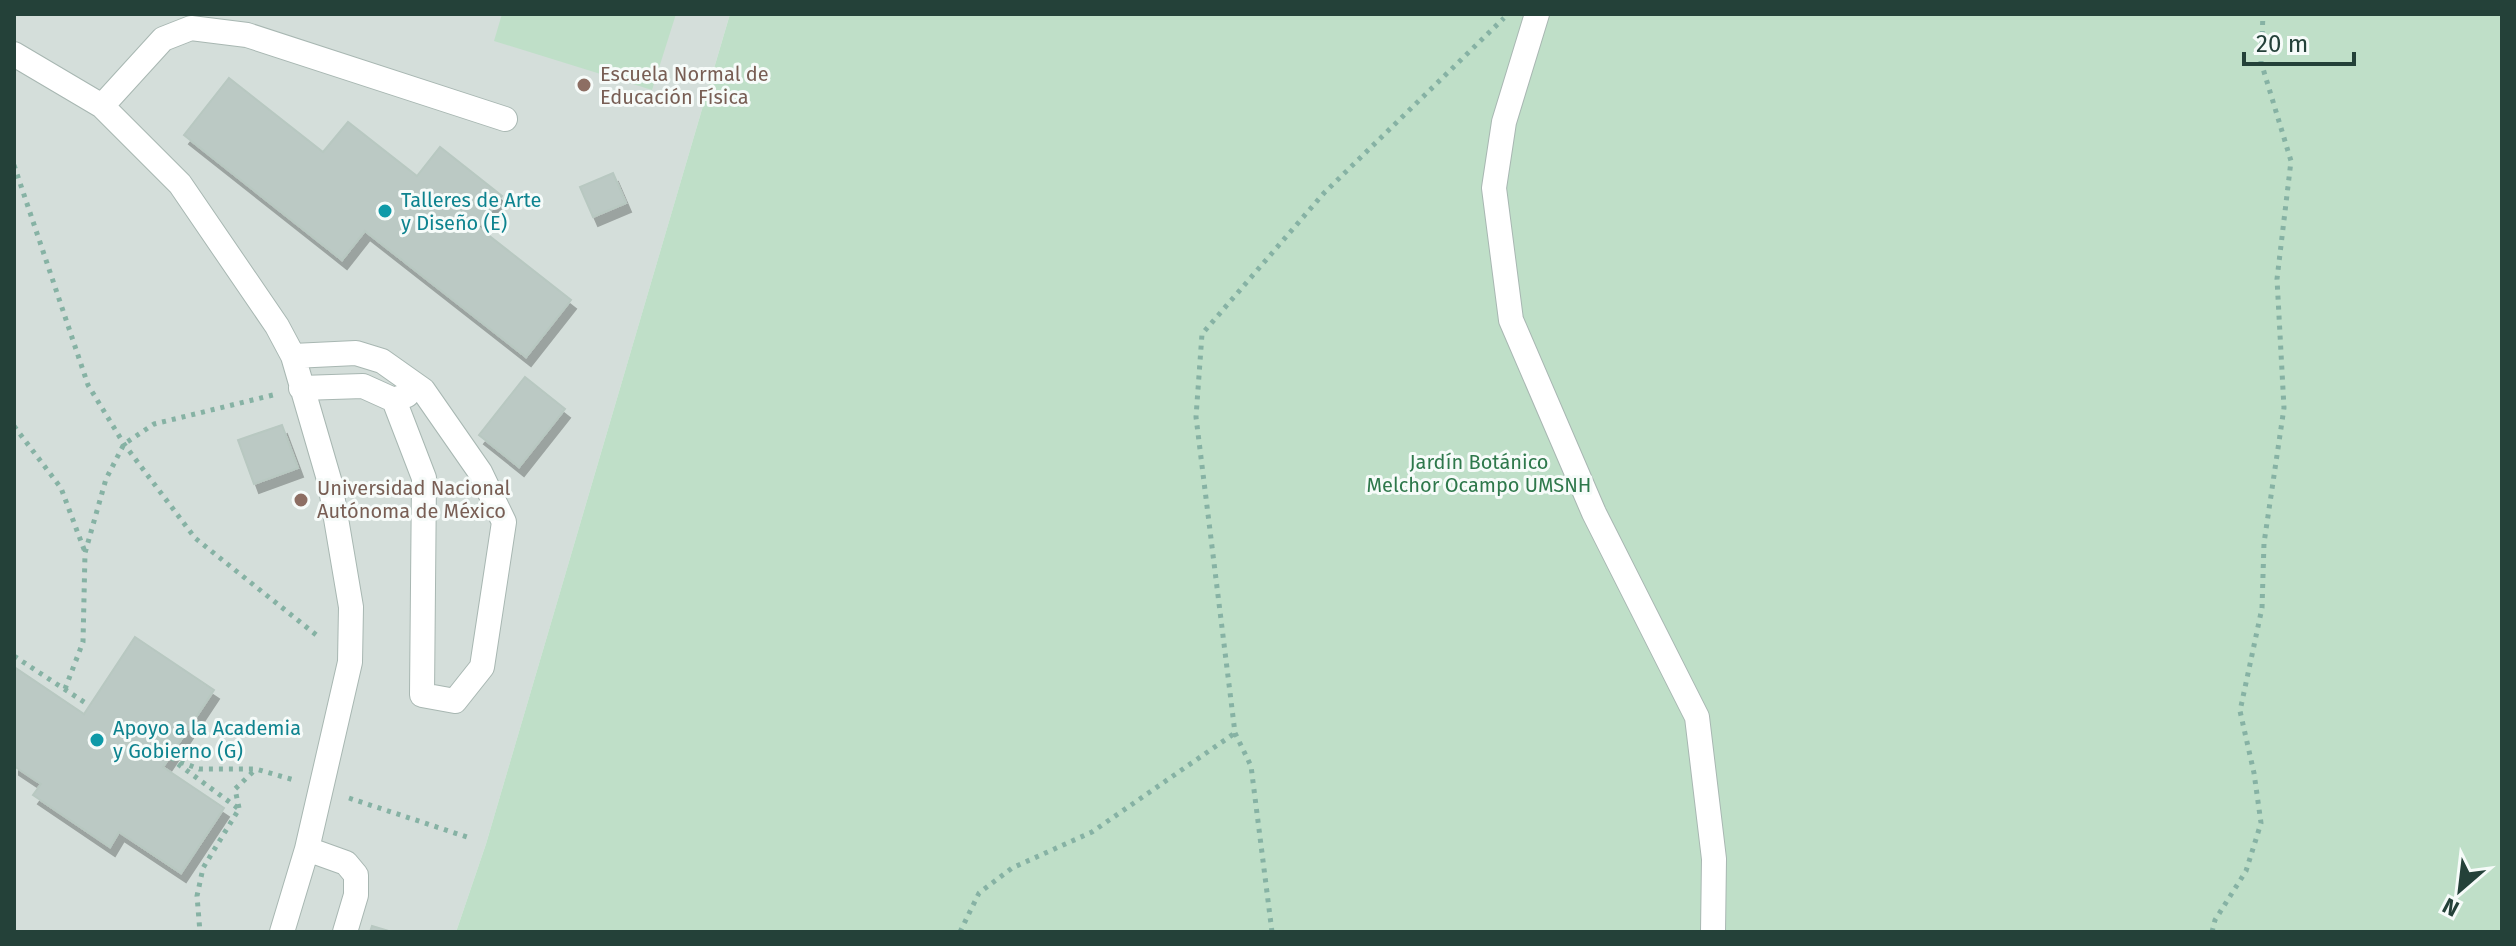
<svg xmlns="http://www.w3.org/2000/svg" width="2516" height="946" font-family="'Fira Sans',sans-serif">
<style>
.built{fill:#d4deda}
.green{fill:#bfdfc8}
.building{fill:#bbc9c4;stroke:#b8c8c1;stroke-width:2;filter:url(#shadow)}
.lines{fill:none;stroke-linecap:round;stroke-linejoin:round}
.minor-casing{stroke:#a8b7b2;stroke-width:26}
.path{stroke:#86b2a4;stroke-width:5;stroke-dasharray:4 6;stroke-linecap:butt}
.minor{stroke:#fff;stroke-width:24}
.education-dot{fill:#8d6e63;stroke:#f6fbf9;stroke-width:3}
.culture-dot{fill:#0f9aa8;stroke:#f6fbf9;stroke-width:3}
.labels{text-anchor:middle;stroke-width:6;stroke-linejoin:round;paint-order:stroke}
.education-label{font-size:20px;fill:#785e54;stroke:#f6fbf9;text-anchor:start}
.culture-label{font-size:20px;fill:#0d838f;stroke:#f6fbf9;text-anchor:start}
.park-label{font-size:20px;fill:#2e784b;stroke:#f6fbf9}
</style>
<defs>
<filter id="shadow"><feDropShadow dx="5" dy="9" stdDeviation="0" flood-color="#0004"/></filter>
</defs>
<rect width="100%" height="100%" fill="#e6eeeb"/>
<path class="built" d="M 14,14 L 730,14 L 486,844 L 456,932 L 14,932 Z"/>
<path class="green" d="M 502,14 L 676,14 L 652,90 L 494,41 Z
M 730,14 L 2502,14 L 2502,932 L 456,932 L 486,844 Z"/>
<path class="building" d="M 229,78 L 323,152 L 348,122 L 417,176 L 440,147 L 502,196 L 478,227 L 571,300 L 526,357 L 365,231 L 342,260 L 184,135 Z
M 613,173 L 626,203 L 593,217 L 580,187 Z
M 525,377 L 565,409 L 519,467 L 479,435 Z
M 282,425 L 298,468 L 254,484 L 238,440 Z
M 135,637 L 214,690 L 163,767 L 224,808 L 181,873 L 119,832 L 110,847 L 33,795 L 41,784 L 14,766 L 14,667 L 84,714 Z
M 372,926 L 392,932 L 370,932 Z"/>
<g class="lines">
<g class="minor-casing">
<path id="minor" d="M 1537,14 L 1504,122 L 1494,188 L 1511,320 L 1594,513 L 1697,717 L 1714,859 L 1713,932
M 14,54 L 102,106 L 180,184 L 277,326 L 293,356 L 330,483 L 351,607 L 350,662 L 307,849 L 282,932
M 102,106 L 163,39 L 191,28 L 247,35 L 505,119
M 293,356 L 356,353 L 382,361 L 423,390 L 480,472 L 504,522 L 482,667 L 455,701 L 422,695 L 424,478 L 394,400
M 301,388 L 363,386 L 394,400 L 407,395
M 307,849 L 346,863 L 356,875 L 356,895 L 345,932"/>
</g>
<path class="path" d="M 14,165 L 88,385 L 124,444 L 195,538 L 320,638
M 14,426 L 61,488 L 85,552
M 14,656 L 87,704
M 65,689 L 83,642 L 85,553 L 106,479 L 124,444 L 154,424 L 273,395
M 171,758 L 199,769 L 256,769 L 294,780
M 178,764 L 239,809 L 203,868 L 197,896 L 200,932
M 349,798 L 470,838
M 239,808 L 235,789 L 256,769
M 960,932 L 979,893 L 1012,868 L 1092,832 L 1235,733
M 1272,932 L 1251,766 L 1235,733 L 1196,417 L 1202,334 L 1324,193 L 1504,18
M 2212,932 L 2215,920 L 2246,871 L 2261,823 L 2254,773 L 2240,711 L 2262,608 L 2264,543 L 2284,408 L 2277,279 L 2291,161 L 2261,62 L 2263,14"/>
<use href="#minor" class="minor"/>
</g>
<g class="education-dot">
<circle cx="584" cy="85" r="8"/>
<circle cx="301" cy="500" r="8"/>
</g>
<g class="culture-dot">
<circle cx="385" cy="211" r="8"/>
<circle cx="97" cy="740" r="8"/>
</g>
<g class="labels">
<g class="education-label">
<text x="600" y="81">Escuela Normal de<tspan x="600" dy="23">Educación Física</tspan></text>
<text x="317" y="495">Universidad Nacional<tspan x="317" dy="23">Autónoma de México</tspan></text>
</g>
<g class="culture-label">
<text x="401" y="207">Talleres de Arte<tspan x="401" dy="23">y Diseño (E)</tspan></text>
<text x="113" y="735">Apoyo a la Academia<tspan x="113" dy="23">y Gobierno (G)</tspan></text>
</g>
<g class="park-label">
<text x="1479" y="469">Jardín Botánico<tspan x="1479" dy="23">Melchor Ocampo UMSNH</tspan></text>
</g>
</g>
<rect width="2516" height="946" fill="none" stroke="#244139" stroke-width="32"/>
<g transform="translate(2460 890) rotate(208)" stroke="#f6fbf9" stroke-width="6" paint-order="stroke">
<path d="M0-6L14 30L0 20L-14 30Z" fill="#244139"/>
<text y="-12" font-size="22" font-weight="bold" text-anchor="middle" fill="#244139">N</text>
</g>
<path d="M2244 52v12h110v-12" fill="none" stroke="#244139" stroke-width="4"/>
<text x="2256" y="52" font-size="24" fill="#244139" stroke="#f6fbf9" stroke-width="6" paint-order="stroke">20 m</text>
</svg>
